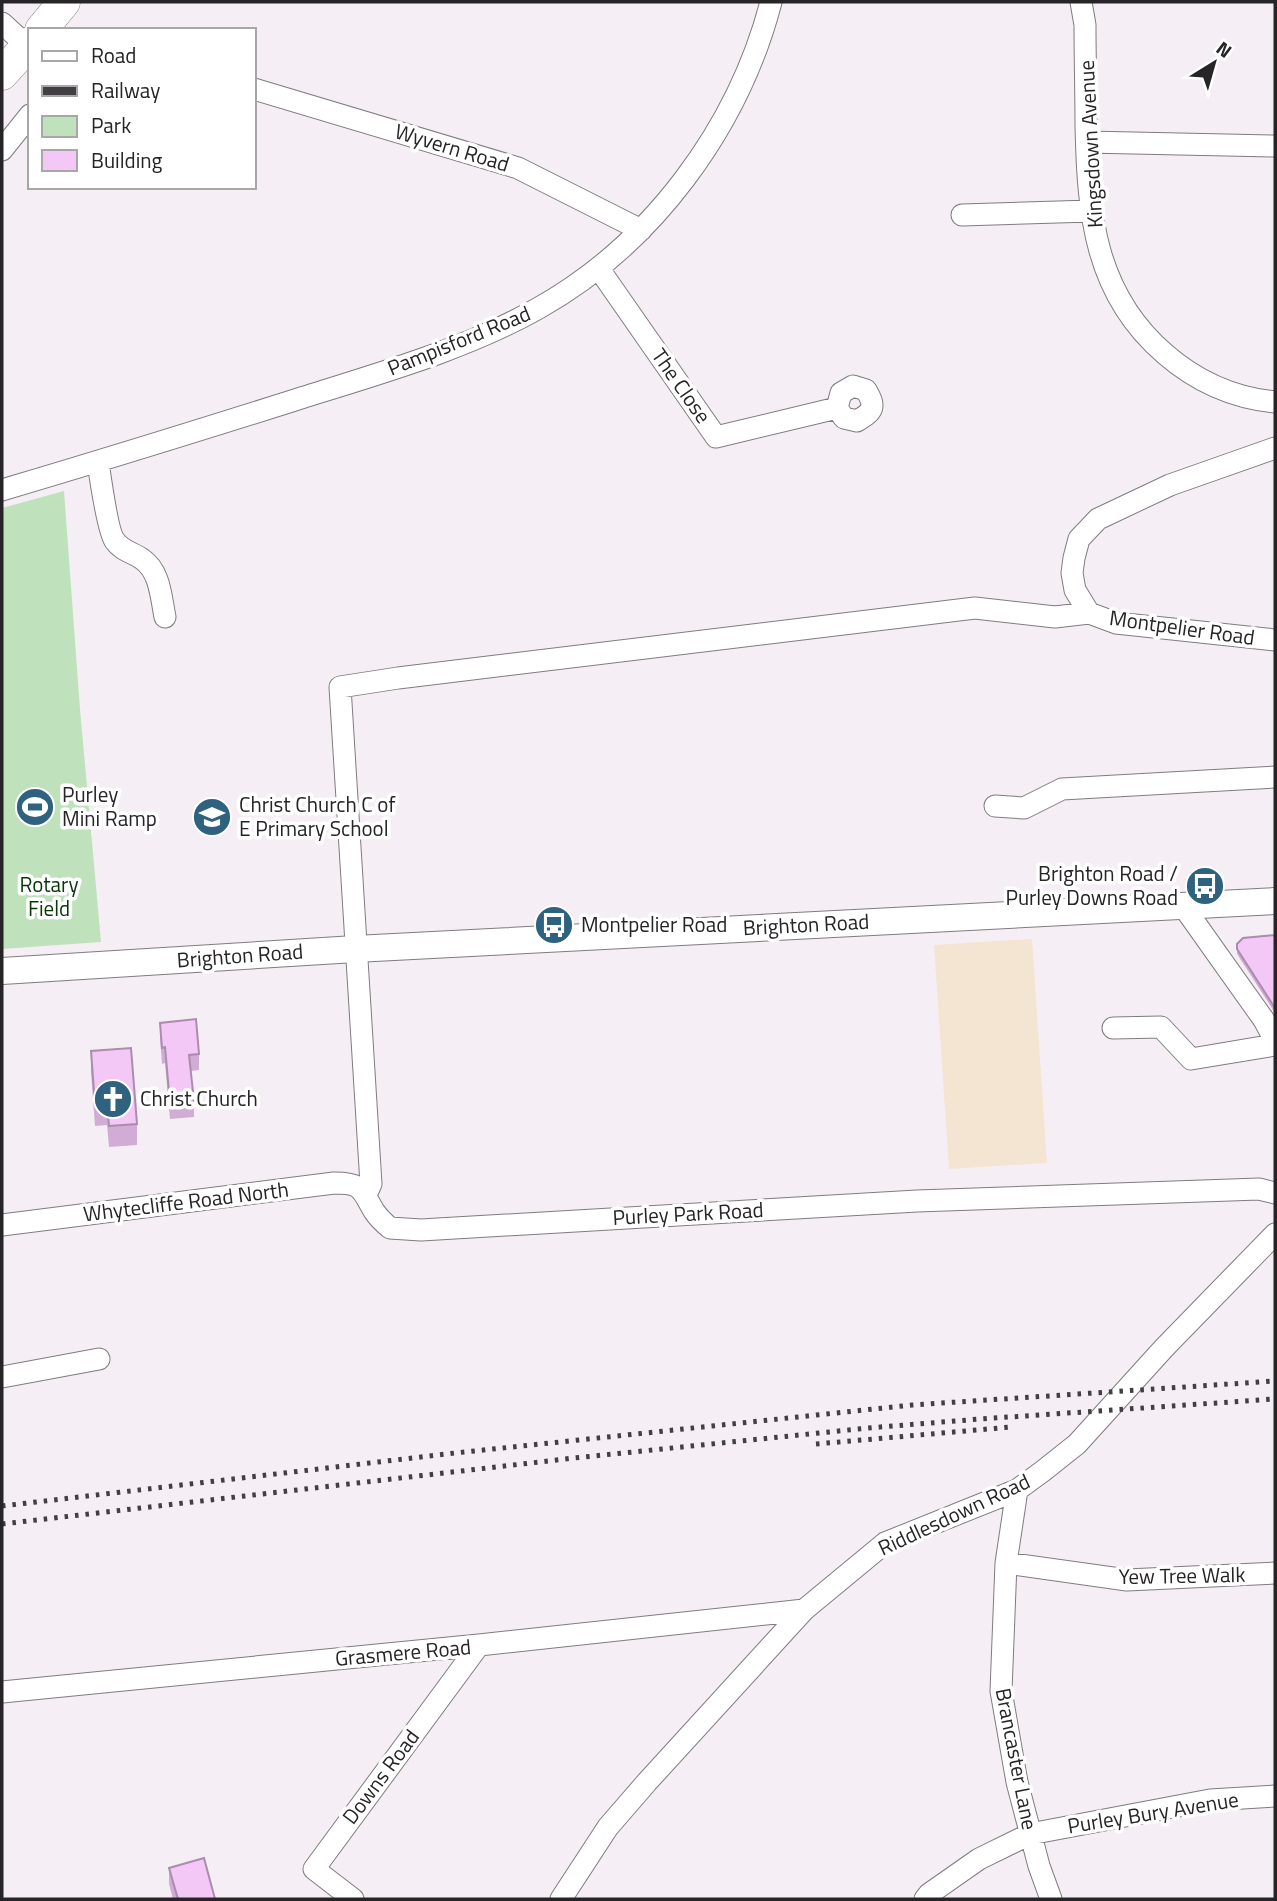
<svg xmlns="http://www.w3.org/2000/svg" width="1277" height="1901" font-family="'Titillium Web',sans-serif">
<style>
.commercial{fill:#f4e5d2}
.green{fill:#bfe2bc}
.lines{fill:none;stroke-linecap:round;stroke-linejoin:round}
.minor-casing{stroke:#817b81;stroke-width:23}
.major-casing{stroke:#817b81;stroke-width:28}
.highway-casing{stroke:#817b81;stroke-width:33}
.minor{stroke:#fff;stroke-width:21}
.major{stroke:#fff;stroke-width:26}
.highway{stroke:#fff;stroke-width:32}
.rail{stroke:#413f41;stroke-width:5;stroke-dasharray:3.5 7;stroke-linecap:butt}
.wall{fill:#d1acd4}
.building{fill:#f3c8f7;stroke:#aa8cad;stroke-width:2}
.labels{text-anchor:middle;stroke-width:7;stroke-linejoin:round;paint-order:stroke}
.street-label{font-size:21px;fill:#262426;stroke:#fff}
.poi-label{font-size:21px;fill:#262426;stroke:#fff;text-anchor:start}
.park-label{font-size:21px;fill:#083609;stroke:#fff}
</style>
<rect width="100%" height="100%" fill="#f5eff5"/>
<path class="commercial" d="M 1032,939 L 1047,1163 L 949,1169 L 934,945 Z"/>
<path class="green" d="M 64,491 L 80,709 L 101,942 L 2,949 L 2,508 Z"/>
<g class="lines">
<g class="minor-casing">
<path id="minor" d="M 1081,2 L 1085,25 C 1085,59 1086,92 1086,126 C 1088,213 1094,293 1165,354 C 1196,381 1234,398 1275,402
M 2,23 L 27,46
M 254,89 L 518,168 L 641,230
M 1087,142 L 1275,146
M 2,150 L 30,115
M 962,215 L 1091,211
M 599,269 L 716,437 L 837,408
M 853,386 L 866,390 C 876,407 874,411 857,421 L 844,418 L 837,408 L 841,393 Z
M 98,462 C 100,476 108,533 115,541 C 122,551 132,552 142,559 C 160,571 161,597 165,617
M 2,490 C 100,461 197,431 295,400 C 376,374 462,351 537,309 C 652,245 738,128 771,2
M 1089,613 L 1075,590 L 1072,573 L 1074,558 L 1079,539 L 1098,519 L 1170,485 L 1275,448
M 995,806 L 1024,808 L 1062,789 L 1275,777
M 1183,906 L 1264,1020 L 1275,1041
M 1113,1028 L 1161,1027 L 1191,1059 L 1275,1045
M 366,1195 L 371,1184 L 340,687 L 398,678 L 975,608 L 1055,617 L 1089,613 L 1116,623 L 1275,640
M 2,1225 L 334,1183 C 363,1183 361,1189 374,1211 C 378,1217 384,1223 390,1228 L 421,1230 L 917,1201 L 1259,1189 L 1275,1193
M 2,1377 L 99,1359
M 1017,1490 L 1006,1563 L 1001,1691 L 1017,1782 L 1039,1866 L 1051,1899
M 1006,1563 L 1127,1580 L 1275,1573
M 2,1692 L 479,1645 L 804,1610
M 353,1899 L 314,1869 L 479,1645
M 561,1899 L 608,1827 L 647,1782 L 804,1610 L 885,1543 L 1017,1490 L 1043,1471 L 1077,1444 L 1164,1348 L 1275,1234
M 925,1899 L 929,1894 L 979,1859 L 1030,1834 L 1210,1800 L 1275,1796"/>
</g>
<g class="major-casing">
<path id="major" d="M 2,971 L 355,949 L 1275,901"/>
</g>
<g class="highway-casing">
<path id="highway" d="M 41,30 L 64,2
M 2,74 L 30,43"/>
</g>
<use href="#minor" class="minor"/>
<use href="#major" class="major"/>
<use href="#highway" class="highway"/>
<path class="rail" d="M 816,1444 L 1011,1427
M 2,1506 L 455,1453 L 912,1405 L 1275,1381
M 2,1524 L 574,1458 L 868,1428 L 980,1419 L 1275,1399"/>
</g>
<path class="wall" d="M 1275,935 L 1275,1013 L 1237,954 L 1237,944 Z
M 160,1023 L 199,1054 L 199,1070 L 191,1071 L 194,1101 L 194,1117 L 170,1119 L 165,1063 L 162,1064 L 160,1038 Z
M 91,1051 L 137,1124 L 137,1145 L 109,1147 L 107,1125 L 95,1126 L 91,1072 Z
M 169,1868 L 215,1899 L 173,1899 L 169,1884 Z"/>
<path class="building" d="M 1275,935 L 1275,1008 L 1237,949 L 1237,944 L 1243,938 Z
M 196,1019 L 199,1054 L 189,1055 L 194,1101 L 170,1103 L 165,1047 L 162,1048 L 160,1023 Z
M 131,1048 L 137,1124 L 109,1126 L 107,1104 L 95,1105 L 91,1051 Z
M 204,1858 L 215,1899 L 178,1899 L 169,1868 Z"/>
<defs>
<g id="stadium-disc" transform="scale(2.0125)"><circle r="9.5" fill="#2f627f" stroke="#fff"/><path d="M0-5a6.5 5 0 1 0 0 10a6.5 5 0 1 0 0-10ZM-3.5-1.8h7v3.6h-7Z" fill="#fff"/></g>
<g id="school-disc" transform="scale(2.0125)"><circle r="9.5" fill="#2f627f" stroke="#fff"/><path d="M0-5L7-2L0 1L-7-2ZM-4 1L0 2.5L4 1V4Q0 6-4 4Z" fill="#fff"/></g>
<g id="bus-disc" transform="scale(2.0125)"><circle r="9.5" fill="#2f627f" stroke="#fff"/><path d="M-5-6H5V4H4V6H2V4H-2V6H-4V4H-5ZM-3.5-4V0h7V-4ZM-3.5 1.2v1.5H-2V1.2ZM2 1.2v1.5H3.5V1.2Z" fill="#fff"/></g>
<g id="church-disc" transform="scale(2.0125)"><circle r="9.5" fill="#2f627f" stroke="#fff"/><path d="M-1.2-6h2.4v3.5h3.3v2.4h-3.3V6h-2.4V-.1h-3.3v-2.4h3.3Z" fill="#fff"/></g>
</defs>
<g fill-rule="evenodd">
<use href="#stadium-disc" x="35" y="807"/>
<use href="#school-disc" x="212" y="817"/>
<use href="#bus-disc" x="1205" y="886"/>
<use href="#bus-disc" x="554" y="925"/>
<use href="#church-disc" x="113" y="1099"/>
</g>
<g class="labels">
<g class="street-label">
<text transform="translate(1091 144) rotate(-93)" y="7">Kingsdown Avenue</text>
<text transform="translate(452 148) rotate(17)" y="7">Wyvern Road</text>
<text transform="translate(459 341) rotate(-22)" y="7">Pampisford Road</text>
<text transform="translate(681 386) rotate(55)" y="7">The Close</text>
<text transform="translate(1182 628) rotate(8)" y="7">Montpelier Road</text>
<text transform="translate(806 925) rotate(-3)" y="7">Brighton Road</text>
<text transform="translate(240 956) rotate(-4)" y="7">Brighton Road</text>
<text transform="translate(186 1202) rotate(-7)" y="7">Whytecliffe Road North</text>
<text transform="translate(688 1214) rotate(-3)" y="7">Purley Park Road</text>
<text transform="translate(954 1515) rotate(-25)" y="7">Riddlesdown Road</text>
<text transform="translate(1182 1576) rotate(-1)" y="7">Yew Tree Walk</text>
<text transform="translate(403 1653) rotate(-5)" y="7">Grasmere Road</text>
<text transform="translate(1016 1759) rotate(79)" y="7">Brancaster Lane</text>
<text transform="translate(381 1777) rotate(-53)" y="7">Downs Road</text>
<text transform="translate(1153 1813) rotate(-9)" y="7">Purley Bury Avenue</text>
</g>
<g class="poi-label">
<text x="62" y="802">Purley<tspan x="62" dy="24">Mini Ramp</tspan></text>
<text x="239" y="812">Christ Church C of<tspan x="239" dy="24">E Primary School</tspan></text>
<text x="1178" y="881" text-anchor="end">Brighton Road /<tspan x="1178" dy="24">Purley Downs Road</tspan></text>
<text x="581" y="932">Montpelier Road</text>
<text x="140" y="1106">Christ Church</text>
</g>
<g class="park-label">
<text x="49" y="892">Rotary<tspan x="49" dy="24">Field</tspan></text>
</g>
</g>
<rect width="1277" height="1901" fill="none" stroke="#262426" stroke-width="7"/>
<rect x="28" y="28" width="228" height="161" fill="#ffffff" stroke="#a8a7a8" stroke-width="2"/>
<rect x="42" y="51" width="35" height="10" fill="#ffffff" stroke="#a8a7a8" stroke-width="2"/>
<text x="91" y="63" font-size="21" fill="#262426">Road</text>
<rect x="42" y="86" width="35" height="10" fill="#413f41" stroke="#a8a7a8" stroke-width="2"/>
<text x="91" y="98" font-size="21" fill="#262426">Railway</text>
<rect x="42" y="116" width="35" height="21" fill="#bfe2bc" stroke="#a8a7a8" stroke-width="2"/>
<text x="91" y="133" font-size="21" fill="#262426">Park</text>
<rect x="42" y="150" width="35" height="21" fill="#f3c8f7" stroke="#a8a7a8" stroke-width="2"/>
<text x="91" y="168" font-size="21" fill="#262426">Building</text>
<g transform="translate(1214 63) rotate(37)" stroke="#ffffff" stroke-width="5" paint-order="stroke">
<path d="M0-5L12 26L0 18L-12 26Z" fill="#262426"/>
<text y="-10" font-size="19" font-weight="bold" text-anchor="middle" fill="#262426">N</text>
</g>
</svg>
